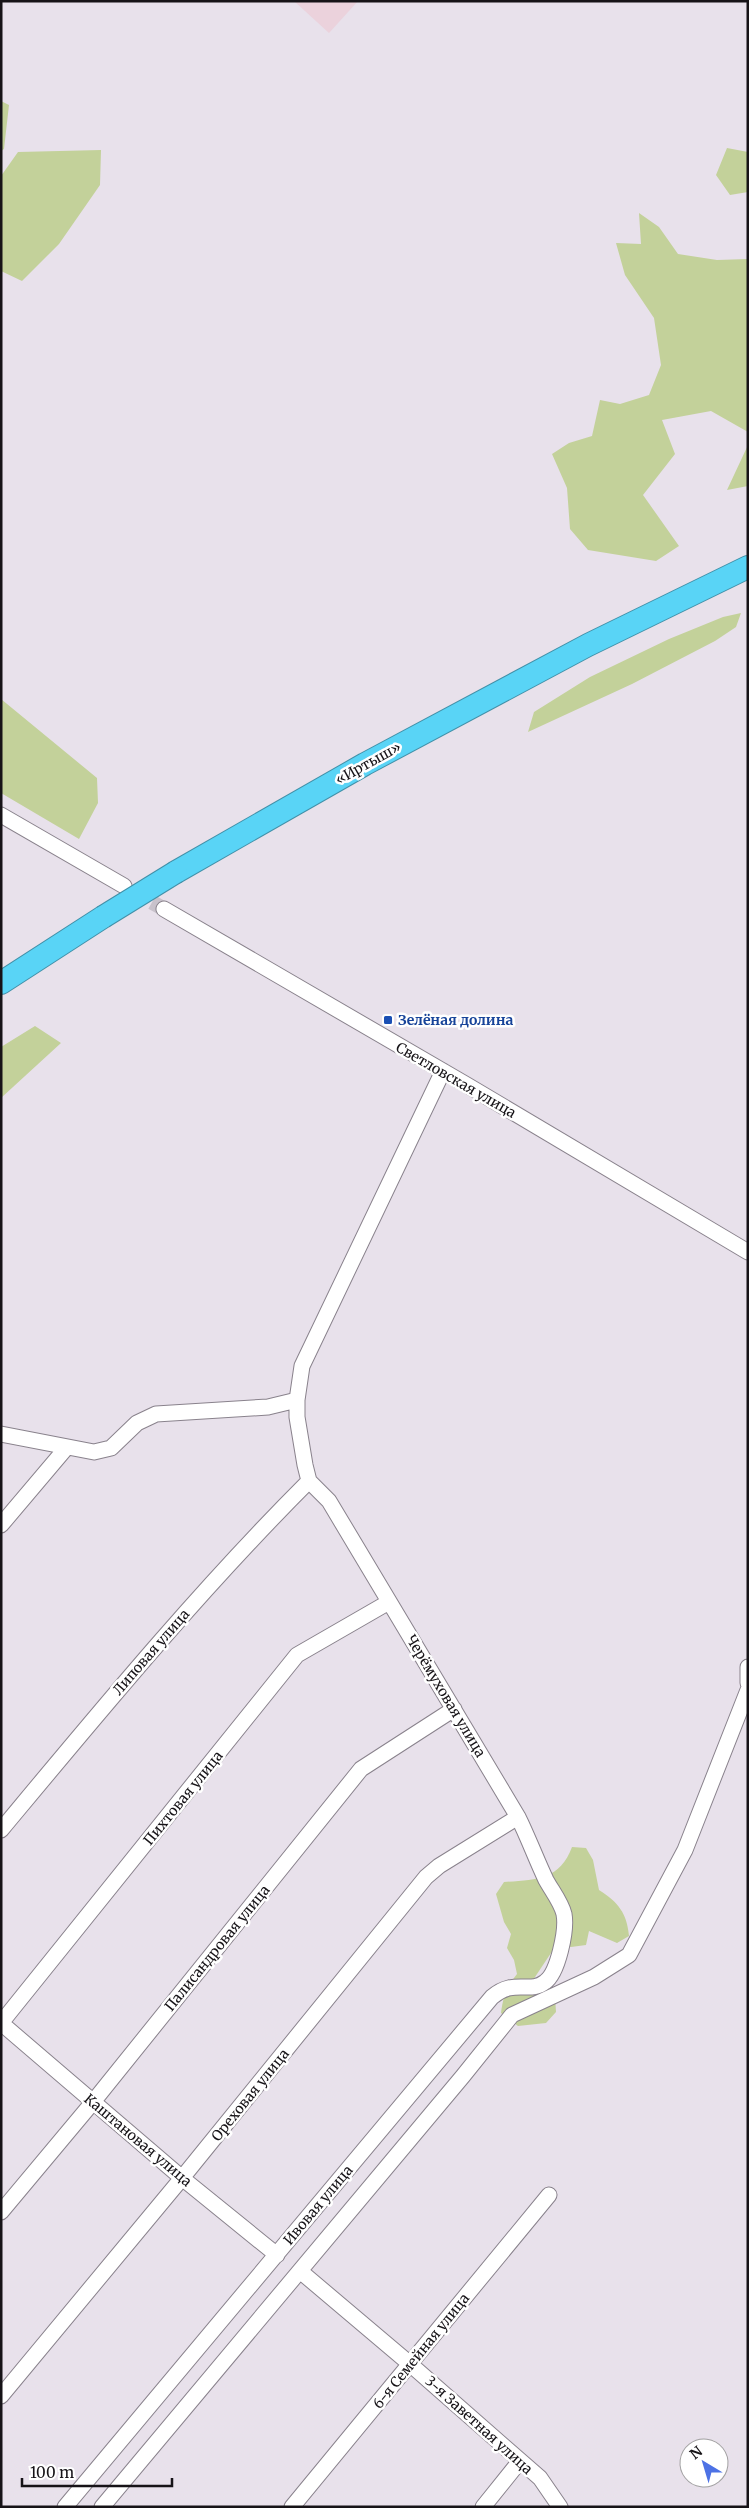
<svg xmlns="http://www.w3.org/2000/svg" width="749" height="2508" font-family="Merriweather,serif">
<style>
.industrial{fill:#ebd2dc}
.green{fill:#c3d19a}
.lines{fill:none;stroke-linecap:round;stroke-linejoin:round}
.minor-tunnel{stroke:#c8c2cb;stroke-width:15;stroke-dasharray:15 8;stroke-linecap:butt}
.minor-casing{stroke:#89828c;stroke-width:17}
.highway-casing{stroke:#4290a8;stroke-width:24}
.minor{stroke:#fff;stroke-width:15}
.highway{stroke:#59d4f6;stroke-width:22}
.highway-bridge-casing{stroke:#4290a8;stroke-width:24;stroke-linecap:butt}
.highway-bridge{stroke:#59d4f6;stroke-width:22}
.transit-dot{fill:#1a4fb4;stroke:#fff;stroke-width:2}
.labels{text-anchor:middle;stroke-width:5;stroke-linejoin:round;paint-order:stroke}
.street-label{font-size:14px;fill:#161317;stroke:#fff}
.transit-label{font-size:14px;font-weight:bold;fill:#164399;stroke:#fff;text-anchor:start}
</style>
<rect width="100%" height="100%" fill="#e8e1eb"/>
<path class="industrial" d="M 294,1 L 358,1 L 329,33 Z"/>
<path class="green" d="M 1,101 L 9,105 L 4,149 L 1,151 Z
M 727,148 L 748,152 L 748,192 L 730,195 L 716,175 Z
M 101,150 L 100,185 L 59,244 L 22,281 L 1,271 L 1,176 L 18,152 Z
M 639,213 L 659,227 L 678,254 L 717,260 L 748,259 L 748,432 L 711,411 L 662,420 L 675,454 L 643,495 L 679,546 L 656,561 L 588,550 L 570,529 L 567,488 L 552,454 L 569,443 L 592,436 L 600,400 L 620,404 L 649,395 L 661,365 L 654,318 L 625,275 L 616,243 L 641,244 Z
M 748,445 L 748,486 L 727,490 Z
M 741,613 L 736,627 L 715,641 L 632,684 L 528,732 L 534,712 L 590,677 L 669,639 L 723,617 Z
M 1,699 L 97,778 L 98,803 L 79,839 L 1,793 Z
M 35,1026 L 61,1043 L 1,1098 L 1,1047 Z
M 572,1847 L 586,1848 L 593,1860 L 599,1890 C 618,1902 627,1913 629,1936 L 617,1943 L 589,1931 L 586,1945 L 571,1947 L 557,1944 L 533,1980 L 555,1997 L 556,2012 L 546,2023 L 518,2026 L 501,2013 C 503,1997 507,1986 517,1974 L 514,1960 L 507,1948 L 511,1934 L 504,1922 L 496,1894 L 504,1882 C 535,1880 560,1880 572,1847 Z"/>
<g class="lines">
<path class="minor-tunnel" d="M 132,891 L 164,909"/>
<g class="minor-casing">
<path id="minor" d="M 1,815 L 124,886
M 164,909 L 467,1085 L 748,1252
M 1,1434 L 94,1452 L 111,1448 L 137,1423 L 156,1414 L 268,1407 L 297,1400
M 1,1525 L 67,1447
M 748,1667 L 748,1683
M 1,1830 C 101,1710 199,1591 309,1481
M 1,2023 L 297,1655 L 389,1602
M 1,2023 L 182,2178 L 277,2255
M 1,2212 L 93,2102 L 361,1769 L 454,1709
M 300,2271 L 410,2364 L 540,2478 L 560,2507
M 1,2396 L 182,2178 L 426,1877 L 439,1866 L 518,1817
M 65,2507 L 492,1997 C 514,1978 530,1994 545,1982 C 558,1973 567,1930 564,1914 C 561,1902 552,1891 546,1880 C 536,1859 528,1837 518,1817 L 329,1501 L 309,1481 L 305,1465 L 297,1417 L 297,1400 L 302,1366 L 443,1071
M 102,2507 L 463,2076 L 512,2015 L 594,1977 L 629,1955 L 685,1850 L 748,1690
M 292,2507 L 549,2195
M 483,2507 L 520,2461"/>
</g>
<g class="highway-casing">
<path id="highway" d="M 176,872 L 365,764 L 588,645 L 748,567
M 1,983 L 103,917"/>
</g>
<use href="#minor" class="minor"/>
<use href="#highway" class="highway"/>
<g class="highway-bridge-casing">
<path id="highway-bridge" d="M 103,917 L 176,872"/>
</g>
<use href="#highway-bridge" class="highway-bridge"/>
</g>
<rect class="transit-dot" x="383" y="1015" width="10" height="10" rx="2.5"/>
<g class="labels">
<g class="street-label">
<text transform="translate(368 763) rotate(-29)" y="5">«Иртыш»</text>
<text transform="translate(456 1080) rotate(30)" y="5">Светловская улица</text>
<text transform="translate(151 1652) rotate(-49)" y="5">Липовая улица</text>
<text transform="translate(446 1696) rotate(59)" y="5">Черёмуховая улица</text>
<text transform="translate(183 1798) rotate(-51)" y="5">Пихтовая улица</text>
<text transform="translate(217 1948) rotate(-51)" y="5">Палисандровая улица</text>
<text transform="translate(250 2095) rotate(-51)" y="5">Ореховая улица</text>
<text transform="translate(138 2140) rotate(40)" y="5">Каштановая улица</text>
<text transform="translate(318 2205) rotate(-50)" y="5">Ивовая улица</text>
<text transform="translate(421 2351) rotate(-51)" y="5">6-я Семейная улица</text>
<text transform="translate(479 2425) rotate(42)" y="5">3-я Заветная улица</text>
</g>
<g class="transit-label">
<text x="398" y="1025">Зелёная долина</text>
</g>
</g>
<rect width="749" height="2508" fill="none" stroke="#161317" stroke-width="5"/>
<g transform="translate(704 2463) rotate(322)"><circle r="24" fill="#ffffff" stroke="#a2a1a2"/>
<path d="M0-4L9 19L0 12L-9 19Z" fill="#4d72e5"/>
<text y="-8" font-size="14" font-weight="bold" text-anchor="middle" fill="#161317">N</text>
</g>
<path d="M22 2478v8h150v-8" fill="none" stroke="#161317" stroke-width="2.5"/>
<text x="30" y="2478" font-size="15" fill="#161317" stroke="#ffffff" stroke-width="4" paint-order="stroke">100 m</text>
</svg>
